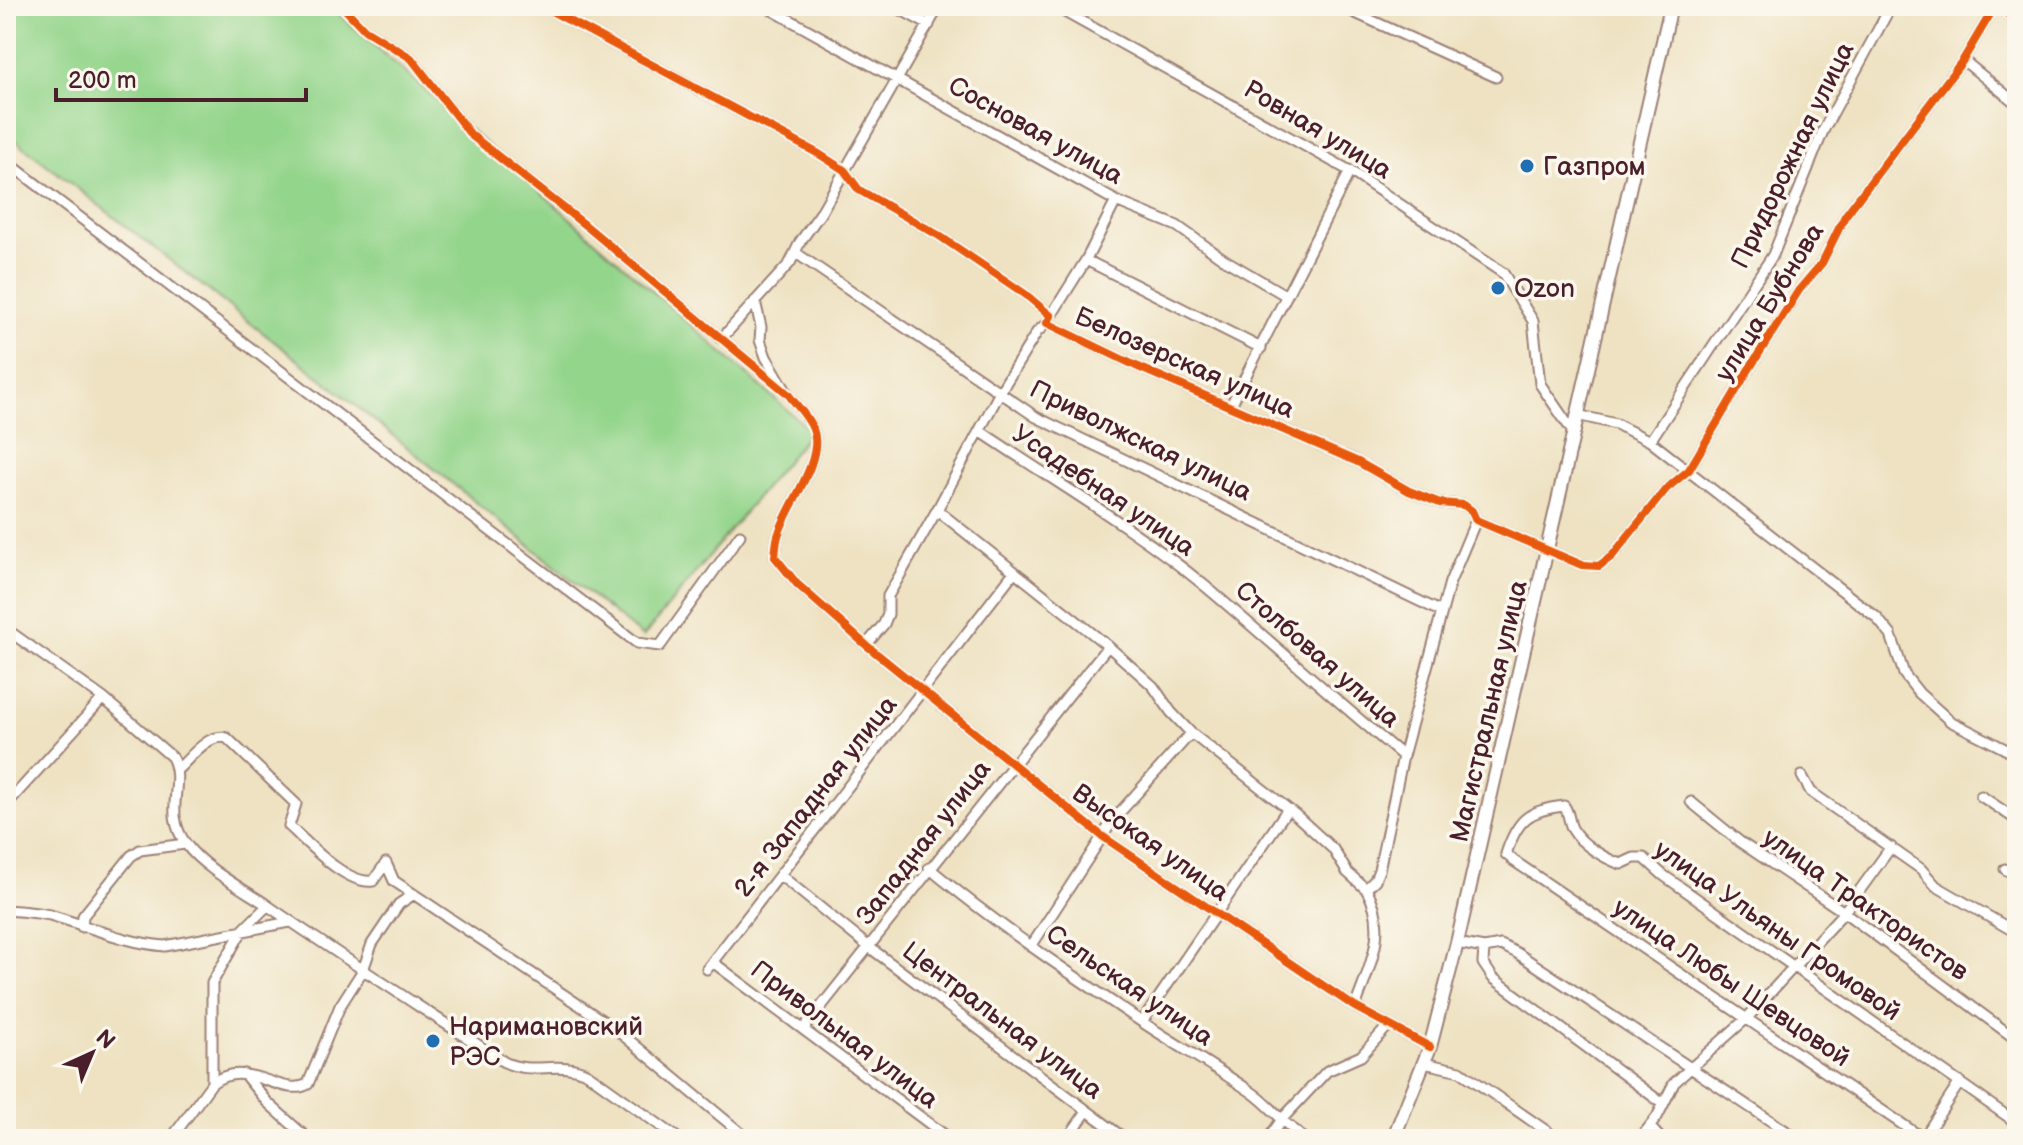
<svg xmlns="http://www.w3.org/2000/svg" width="2023" height="1145" font-family="'Balsamiq Sans',sans-serif">
<style>
.green{fill:#94d58c;stroke:#6f7a5c;stroke-width:2}
.lines{fill:none;stroke-linecap:round;stroke-linejoin:round}
.minor-casing{stroke:#9c8076;stroke-width:13}
.highway-casing{stroke:#9c8076;stroke-width:16}
.minor{stroke:#fff;stroke-width:9}
.highway{stroke:#fff;stroke-width:12}
.cycleway-casing{stroke:#fbf7ec;stroke-width:13}
.cycleway{stroke:#e8590c;stroke-width:8}
.poi-dot{fill:#1f6fb2;stroke:#fbf7ec;stroke-width:3}
.labels{text-anchor:middle;stroke-width:7;stroke-linejoin:round;paint-order:stroke}
.street-label{font-size:26px;fill:#4a1f2b;stroke:#fbf7ec}
.poi-label{font-size:26px;fill:#4a1f2b;stroke:#fbf7ec;text-anchor:start}
</style>
<rect width="100%" height="100%" fill="#fbf7ec"/>
<filter id="ink" filterUnits="userSpaceOnUse"><feTurbulence type="fractalNoise" baseFrequency=".0125" numOctaves="2"/><feDisplacementMap in="SourceGraphic" scale="16" xChannelSelector="R" yChannelSelector="G"/><feConvolveMatrix kernelMatrix="1 2 1 2 8 2 1 2 1" color-interpolation-filters="sRGB"/></filter>
<filter id="wash" filterUnits="userSpaceOnUse"><feTurbulence type="fractalNoise" baseFrequency=".006" numOctaves="4" result="noise"/><feDisplacementMap in="SourceGraphic" scale="32" xChannelSelector="R" yChannelSelector="G"/><feGaussianBlur stdDeviation="1.8" result="paint"/><feColorMatrix in="noise" values="0 0 0 0 0 0 0 0 0 0 0 0 0 0 0 0 0 1.4 0 .05"/><feComposite in="paint" operator="in"/></filter>
<g filter="url(#wash)">
<rect width="100%" height="100%" fill="#eee2c2"/>
<path class="green" d="M 6,6 L 330,6 L 811,431 L 643,637 L 330,385 L 6,133 Z"/>
</g>
<g filter="url(#ink)">
<g class="lines">
<g class="minor-casing">
<path id="minor" d="M 342,6 L 365,30 L 411,58 L 471,135 L 585,225 L 788,394 C 796,405 808,416 813,429 C 825,458 788,505 779,533 C 776,540 776,549 775,557 L 797,584 L 866,645 L 1102,836 L 1355,1007 L 1430,1047
M 542,6 L 819,154 L 844,170 L 859,190 L 938,235 L 1025,294 L 1051,316 L 1047,323 L 1136,366 L 1358,462 L 1409,491 L 1440,503 L 1464,505 L 1472,511 L 1476,520 L 1582,565 L 1599,566 L 1612,556 L 1666,489 L 1689,470 L 1746,374 L 1799,290 L 1822,263 L 1845,216 L 1963,60 L 1995,6 L 2017,20
M 765,6 L 1116,201 L 1177,226 L 1225,260 L 1285,295
M 894,6 L 929,25
M 1054,6 L 1350,171 L 1503,273 L 1533,321 L 1540,384 L 1573,432
M 1340,6 L 1496,77
M 1963,60 L 2017,104
M 6,161 L 637,643 L 660,646 L 740,535
M 796,253 L 1036,417 L 1442,612
M 1086,260 L 1261,348
M 755,301 L 761,327 L 760,340 L 766,357 L 786,391
M 1051,316 L 1086,260 L 1116,201
M 721,339 L 790,263 L 800,242 L 820,214 L 939,6
M 1231,405 L 1350,171
M 1577,415 L 1616,424 L 1650,441 L 1876,617 L 1891,635 L 1904,674 L 1919,693 L 1950,721 L 2009,751 L 2017,751
M 980,431 C 1055,482 1135,528 1205,586 C 1272,642 1336,701 1403,756
M 1650,441 L 1773,255 L 1823,131 L 1891,6
M 937,510 L 1108,646 L 1153,686 L 1171,712 L 1191,733 L 1297,816 L 1333,849 L 1347,872 L 1366,889
M 6,629 L 103,698 L 172,757 C 186,785 162,811 186,844 C 201,866 241,888 264,903 C 343,958 424,1009 504,1062 C 533,1076 560,1059 588,1074 L 679,1139
M 866,645 L 884,624 L 888,614 L 888,596 L 937,510 L 1000,392 L 1037,332 L 1047,323
M 178,769 C 191,757 208,733 227,738 L 296,804 L 289,826 C 308,843 346,885 373,881 L 386,863 L 394,881 L 618,1031 L 748,1139
M 1802,776 L 1811,792 L 1921,869 L 1936,886 L 2017,933
M 1981,796 L 2017,820
M 1691,802 L 1740,842 L 1844,912 L 2017,1040
M 6,805 L 103,698
M 929,868 C 996,924 1069,973 1142,1022 C 1177,1045 1215,1067 1250,1091 C 1271,1105 1285,1126 1305,1139
M 2005,869 L 2017,876
M 780,875 L 869,947 L 1125,1139
M 6,910 C 20,911 36,912 50,915 C 88,926 125,943 165,946 L 290,922
M 82,927 L 83,916 L 131,856 L 140,850 L 185,844
M 1457,943 L 1484,948 L 1501,945 L 1517,953 L 1798,1139
M 1032,945 L 1113,820 L 1191,733
M 1484,948 L 1483,963 L 1493,978 L 1662,1103
M 714,963 L 950,1139
M 707,969 L 1014,572
M 1355,1007 C 1369,968 1390,928 1366,889 L 1375,880 L 1379,870 L 1403,756 L 1450,582 L 1476,520
M 1142,1022 L 1287,810
M 804,1028 L 1108,646
M 1424,1063 L 1460,1071 L 1558,1139
M 244,1074 L 267,1102 L 308,1139
M 212,1083 L 212,983 L 242,931 L 267,906
M 1650,1127 L 1661,1139
M 171,1139 L 212,1083 C 248,1057 282,1099 308,1084 L 340,1006 L 363,970 L 372,944 L 399,904 L 414,894
M 1067,1139 L 1087,1111
M 1268,1139 L 1283,1118 L 1327,1071 L 1361,1056 L 1388,1026
M 1640,1139 L 1657,1117 L 1674,1083 L 1747,1018 L 1844,912 L 1891,847
M 1923,1139 L 1960,1082
M 1924,1139 L 1514,861 L 1506,854 C 1517,820 1528,810 1564,806 C 1570,814 1568,822 1573,830 C 1581,844 1605,859 1621,864 L 1634,858 L 1644,858 L 1663,875 L 2017,1123"/>
</g>
<g class="highway-casing">
<path id="highway" d="M 1393,1139 L 1430,1047 L 1457,943 L 1671,6"/>
</g>
<use href="#minor" class="minor"/>
<use href="#highway" class="highway"/>
<g class="cycleway-casing">
<path id="cycleway" d="M 342,6 L 365,30 L 411,58 L 471,135 L 585,225 L 788,394 C 796,405 808,416 813,429 C 825,458 788,505 779,533 C 776,540 776,549 775,557 L 797,584 L 866,645 L 1102,836 L 1355,1007 L 1430,1047
M 542,6 L 819,154 L 844,170 L 859,190 L 938,235 L 1025,294 L 1051,316 L 1047,323 L 1136,366 L 1358,462 L 1409,491 L 1440,503 L 1464,505 L 1472,511 L 1476,520 L 1582,565 L 1599,566 L 1612,556 L 1666,489 L 1689,470 L 1746,374 L 1799,290 L 1822,263 L 1845,216 L 1963,60 L 1995,6 L 2017,20"/>
</g>
<use href="#cycleway" class="cycleway"/>
</g>
</g>
<g class="poi-dot">
<circle cx="1527" cy="166" r="8"/>
<circle cx="1498" cy="288" r="8"/>
<circle cx="433" cy="1041" r="8"/>
</g>
<g class="labels">
<g class="street-label">
<text transform="translate(1318 129) rotate(31)" y="9">Ровная улица</text>
<text transform="translate(1036 130) rotate(29)" y="9">Сосновая улица</text>
<text transform="translate(1792 155) rotate(-64)" y="9">Придорожная улица</text>
<text transform="translate(1769 302) rotate(-58)" y="9">улица Бубнова</text>
<text transform="translate(1185 362) rotate(24)" y="9">Белозерская улица</text>
<text transform="translate(1141 440) rotate(26)" y="9">Приволжская улица</text>
<text transform="translate(1104 490) rotate(34)" y="9">Усадебная улица</text>
<text transform="translate(1318 654) rotate(41)" y="9">Столбовая улица</text>
<text transform="translate(1488 711) rotate(-77)" y="9">Магистральная улица</text>
<text transform="translate(815 796) rotate(-52)" y="9">2-я Западная улица</text>
<text transform="translate(923 842) rotate(-52)" y="9">Западная улица</text>
<text transform="translate(1151 842) rotate(35)" y="9">Высокая улица</text>
<text transform="translate(1866 904) rotate(35)" y="9">улица Трактористов</text>
<text transform="translate(1778 930) rotate(35)" y="9">улица Ульяны Громовой</text>
<text transform="translate(1732 982) rotate(34)" y="9">улица Любы Шевцовой</text>
<text transform="translate(1130 985) rotate(34)" y="9">Сельская улица</text>
<text transform="translate(1003 1020) rotate(37)" y="9">Центральная улица</text>
<text transform="translate(845 1034) rotate(37)" y="9">Привольная улица</text>
</g>
<g class="poi-label">
<text x="1543" y="175">Газпром</text>
<text x="1514" y="297">Ozon</text>
<text x="449" y="1035">Наримановский<tspan x="449" dy="30">РЭС</tspan></text>
</g>
</g>
<rect width="2023" height="1145" fill="none" stroke="#fbf7ec" stroke-width="32"/>
<g transform="translate(92 1053) rotate(44)" stroke="#fbf7ec" stroke-width="6" paint-order="stroke">
<path d="M0-6L14 30L0 20L-14 30Z" fill="#4a1f2b"/>
<text y="-12" font-size="22" font-weight="bold" text-anchor="middle" fill="#4a1f2b">N</text>
</g>
<path d="M56 88v12h250v-12" fill="none" stroke="#4a1f2b" stroke-width="4"/>
<text x="68" y="88" font-size="24" fill="#4a1f2b" stroke="#fbf7ec" stroke-width="6" paint-order="stroke">200 m</text>
</svg>
